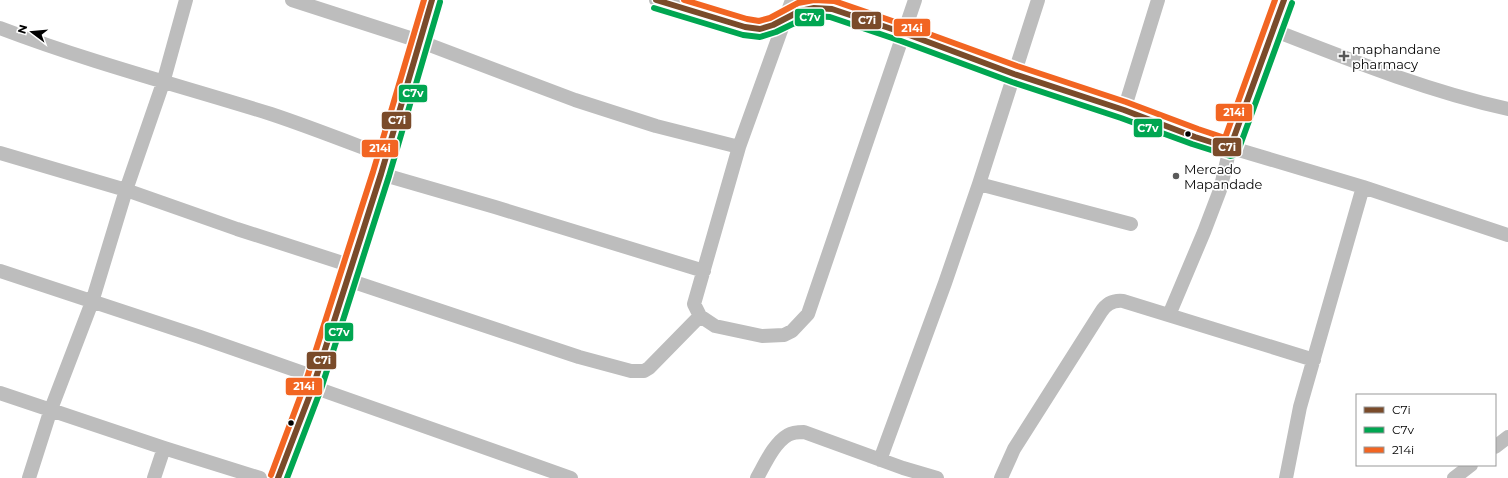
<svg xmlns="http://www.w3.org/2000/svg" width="1508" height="478" font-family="Montserrat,sans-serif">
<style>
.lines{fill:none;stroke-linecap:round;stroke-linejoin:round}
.minor{stroke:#bdbdbd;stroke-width:14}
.bus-1-casing{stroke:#fff;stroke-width:9}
.bus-2-casing{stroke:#fff;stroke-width:9}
.bus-3-casing{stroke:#fff;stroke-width:9}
.bus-1{stroke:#7a4b2a;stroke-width:6}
.bus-2{stroke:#00a651;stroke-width:6}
.bus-3{stroke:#f26522;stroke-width:6}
.poi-dot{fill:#595959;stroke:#fff;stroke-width:1.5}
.bus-dot{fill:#000;stroke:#fff;stroke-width:1.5}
.labels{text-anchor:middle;stroke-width:3.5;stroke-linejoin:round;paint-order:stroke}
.poi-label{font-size:13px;fill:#000;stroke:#fff;text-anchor:start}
.line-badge{stroke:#fff;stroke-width:1.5}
.badge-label{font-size:11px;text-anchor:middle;font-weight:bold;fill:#fff}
</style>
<rect width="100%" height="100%" fill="#fff"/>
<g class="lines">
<path class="minor" d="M 292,0 L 419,41 L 575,100 L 656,126 L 739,147
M 656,0 L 745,27 L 760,29 L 773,25 L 800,11 L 814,8 L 832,9 L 904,33 L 1014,74 L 1124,110 L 1195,137 L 1363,187 L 1508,235
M 792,0 L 739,147 L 694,304 L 700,316 L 715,326 L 762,336 L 784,335 L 792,331 L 808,314 L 915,0
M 0,28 C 89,62 181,86 271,114 C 310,127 348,142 385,156
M 1273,30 C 1350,60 1427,91 1508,109
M 1124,110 L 1158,0
M 0,153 L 126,190 L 237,229 L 352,266
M 381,174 L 495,207 L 704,271
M 979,184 L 1131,224
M 0,271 L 200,337 L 315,377
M 348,280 L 579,357 L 631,371 L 644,371 L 649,368 L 700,316
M 1169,315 L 1204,232 L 1220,190 L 1230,148 L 1284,0
M 313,387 L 571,478
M 0,393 L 164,448 L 260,478
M 1495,447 L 1508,437
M 880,460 L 945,283 L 979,184 L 1038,0
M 29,478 L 51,409 L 92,302 L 126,190 L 163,83 L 186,0
M 154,478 L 164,448
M 278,478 L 313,387 L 381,174 L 419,41 L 432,0
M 757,478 C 765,464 774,443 788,435 C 793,432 798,432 804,432 L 903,468 L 937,478
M 1001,478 L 1014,449 L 1101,312 C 1106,304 1113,300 1123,301 L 1314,360
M 1286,478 L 1300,407 L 1363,187
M 1454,478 L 1471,465"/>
<g class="bus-1-casing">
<path id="bus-1" d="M 656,0 L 745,27 L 760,29 L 773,25 L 800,11 L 814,8 L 832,9 L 904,33 L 1014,74 L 1124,110 L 1195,137 L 1230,148 L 1284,0
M 278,478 L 313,387 L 381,174 L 432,0"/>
</g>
<g class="bus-2-casing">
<path id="bus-2" d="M 654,8 L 743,35 L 760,37 L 776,32 L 803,19 L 815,16 L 830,17 L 901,41 L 1012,82 L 1121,118 L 1192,144 L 1230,156 L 1234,155 L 1238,151 L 1292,3
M 287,478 L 321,389 L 389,176 L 440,2"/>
</g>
<g class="bus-3-casing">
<path id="bus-3" d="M 684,0 L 747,19 L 759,21 L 770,18 L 798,3 L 814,0 L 834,1 L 907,26 L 1017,66 L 1126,102 L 1198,129 L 1225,138 L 1275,0
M 271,475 L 305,384 L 373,172 L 424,0"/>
</g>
<use href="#bus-1" class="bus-1"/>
<use href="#bus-2" class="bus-2"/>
<use href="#bus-3" class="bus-3"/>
</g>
<g class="poi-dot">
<path d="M1342 50h4v4h4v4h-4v4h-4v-4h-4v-4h4z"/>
<circle cx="1176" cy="176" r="4"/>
</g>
<g class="bus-dot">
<circle cx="1188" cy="134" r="3.5"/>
<circle cx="291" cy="423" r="3.5"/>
</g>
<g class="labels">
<g class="poi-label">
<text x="1352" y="54">maphandane<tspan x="1352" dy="15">pharmacy</tspan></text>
<text x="1184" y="174">Mercado<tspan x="1184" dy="15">Mapandade</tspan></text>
</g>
</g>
<g class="line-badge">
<rect x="794" y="8" width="31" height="19" rx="4" fill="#00a651"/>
<rect x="851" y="11" width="31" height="19" rx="4" fill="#7a4b2a"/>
<rect x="893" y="18" width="38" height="19" rx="4" fill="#f26522"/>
<rect x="398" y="84" width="30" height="19" rx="4" fill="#00a651"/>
<rect x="1215" y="103" width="38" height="19" rx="4" fill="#f26522"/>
<rect x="381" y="111" width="31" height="19" rx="4" fill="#7a4b2a"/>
<rect x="1133" y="118" width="30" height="20" rx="4" fill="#00a651"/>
<rect x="1212" y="137" width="30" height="20" rx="4" fill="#7a4b2a"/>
<rect x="361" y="139" width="38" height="19" rx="4" fill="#f26522"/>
<rect x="324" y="322" width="30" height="20" rx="4" fill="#00a651"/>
<rect x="306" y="351" width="31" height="19" rx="4" fill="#7a4b2a"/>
<rect x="285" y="377" width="38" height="19" rx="4" fill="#f26522"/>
</g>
<g class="badge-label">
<text x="810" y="21">C7v</text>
<text x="867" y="24">C7i</text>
<text x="912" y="32">214i</text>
<text x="413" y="97">C7v</text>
<text x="1234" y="116">214i</text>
<text x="397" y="124">C7i</text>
<text x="1148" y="132">C7v</text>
<text x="1227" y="151">C7i</text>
<text x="380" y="152">214i</text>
<text x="339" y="336">C7v</text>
<text x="322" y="364">C7i</text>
<text x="304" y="390">214i</text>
</g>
<rect x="1356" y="394" width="140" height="72" fill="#ffffff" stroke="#999999"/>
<rect x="1364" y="407" width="20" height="6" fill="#7a4b2a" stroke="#999999"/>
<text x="1392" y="414" font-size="12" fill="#000000">C7i</text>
<rect x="1364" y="427" width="20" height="6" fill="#00a651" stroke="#999999"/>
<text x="1392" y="434" font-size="12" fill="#000000">C7v</text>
<rect x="1364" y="447" width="20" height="6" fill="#f26522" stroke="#999999"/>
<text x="1392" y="454" font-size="12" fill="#000000">214i</text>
<g transform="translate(32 32) rotate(286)" stroke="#ffffff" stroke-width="3" paint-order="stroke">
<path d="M0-3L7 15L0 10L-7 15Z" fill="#000000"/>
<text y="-6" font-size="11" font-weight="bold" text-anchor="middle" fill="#000000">N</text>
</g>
</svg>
